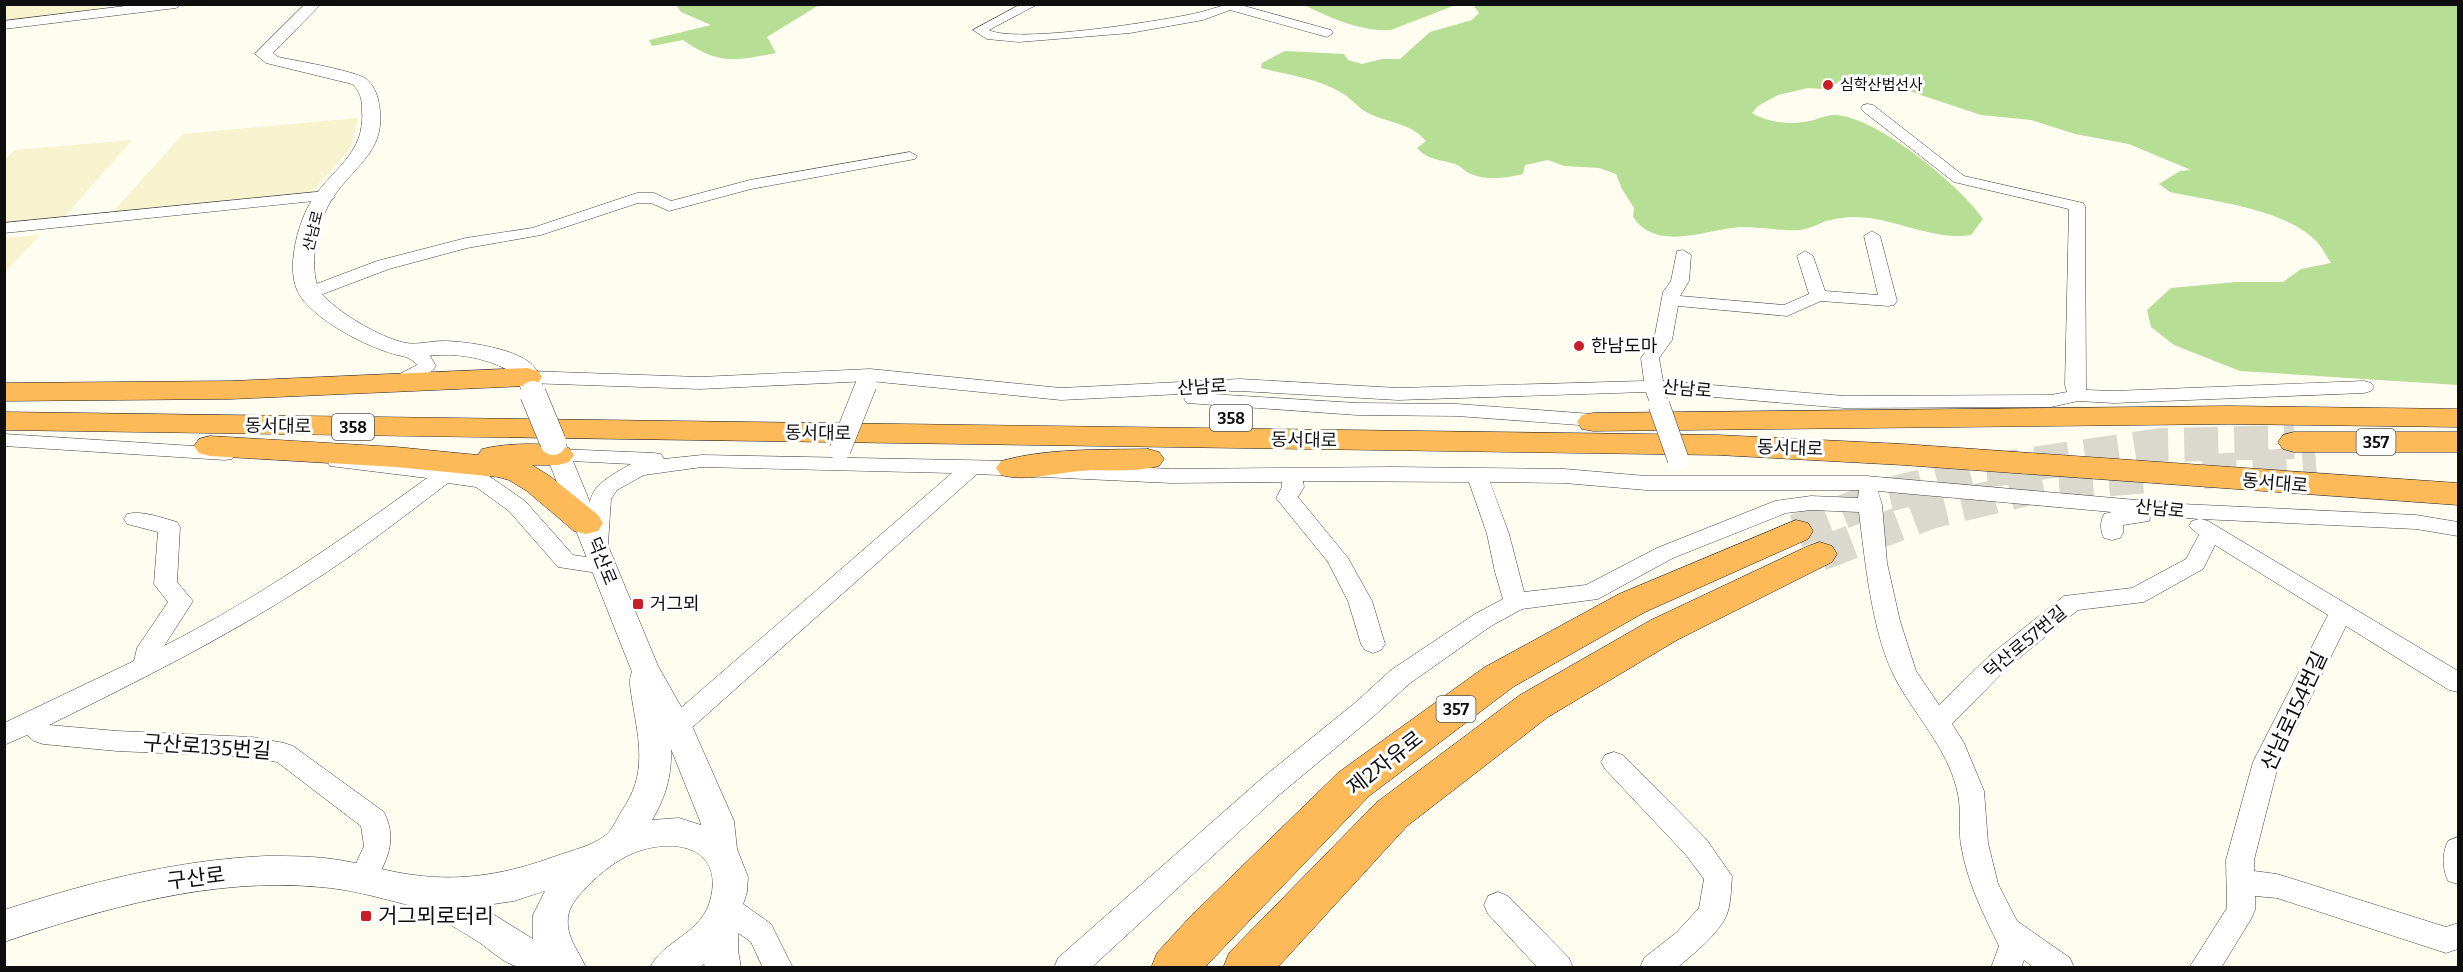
<svg xmlns="http://www.w3.org/2000/svg" width="2463" height="972" font-family="Bitter,'Noto Sans KR',serif">
<style>
.farmland{fill:#f7f3ce}
.forest{fill:#b6de95}
.lines{fill:none;stroke-linecap:round;stroke-linejoin:round}
.trunk-tunnel{stroke:#dbd8ce;stroke-width:34;stroke-dasharray:34 16;stroke-linecap:butt}
.minor-casing{stroke:#414141;stroke-width:1}
.tertiary-casing{stroke:#414141;stroke-width:1}
.trunk-casing{stroke:#1f1f1f;stroke-width:1}
.minor{fill:#fff;fill-rule:evenodd}
.tertiary{fill:#fff;fill-rule:evenodd}
.trunk{fill:#feba58;fill-rule:evenodd}
.minor-bridge-casing{stroke:#414141;stroke-width:22;stroke-linecap:butt}
.tertiary-bridge-casing{stroke:#414141;stroke-width:27;stroke-linecap:butt}
.minor-bridge{stroke:#fff;stroke-width:21}
.tertiary-bridge{stroke:#fff;stroke-width:26}
.poi-dot{fill:#c71e28;stroke:#fff;stroke-width:2}
.labels{text-anchor:middle;stroke-width:6;stroke-linejoin:round;paint-order:stroke}
.far-poi-label{font-size:15px;fill:#0e0e0e;stroke:#fff;text-anchor:start}
.far-street-label{font-size:15px;fill:#0e0e0e;stroke:#fff}
.shield{fill:#fff;stroke:#565656;stroke-width:1.5}
.shield-label{font-size:16px;font-weight:bold;fill:#0e0e0e}
.poi-label{font-size:18px;fill:#0e0e0e;stroke:#fff;text-anchor:start}
.street-label{font-size:18px;fill:#0e0e0e;stroke:#fff}
.near-street-label{font-size:21px;fill:#0e0e0e;stroke:#fff}
.near-poi-label{font-size:21px;fill:#0e0e0e;stroke:#fff;text-anchor:start}
</style>
<rect width="100%" height="100%" fill="#fffcf0"/>
<path class="farmland" d="M 4,5 L 101,5 L 97,11 L 5,22 Z
M 358,118 L 351,147 L 310,194 L 110,215 L 183,134 Z
M 132,140 L 63,218 L 5,224 L 5,160 L 14,150 Z
M 40,235 L 5,272 L 5,238 Z"/>
<path class="forest" d="M 1302,4 L 1465,4 L 1465,5 L 1453,6 L 1391,30 C 1360,32 1329,17 1302,4 Z
M 676,5 L 819,5 L 767,37 L 776,53 C 734,61 719,65 683,40 L 652,46 L 649,40 L 711,25 L 681,12 Z
M 1466,5 L 2457,5 L 2458,385 L 2240,371 L 2174,345 L 2151,327 L 2147,310 L 2171,288 L 2236,282 L 2283,282 L 2301,269 L 2331,263 C 2327,257 2323,249 2318,243 C 2285,208 2215,202 2170,192 L 2159,184 L 2180,171 L 2191,170 L 2129,144 L 2075,134 L 2031,120 L 1981,115 L 1912,92 L 1845,80 L 1823,89 L 1808,88 L 1778,95 L 1758,106 L 1752,113 C 1770,124 1794,125 1814,120 C 1822,117 1828,115 1836,115 C 1877,117 1961,186 1983,219 L 1971,235 C 1932,241 1894,217 1854,217 C 1845,217 1834,219 1826,221 C 1818,224 1809,229 1800,230 C 1780,231 1760,227 1741,227 C 1706,229 1658,253 1633,217 L 1634,208 L 1622,189 L 1616,174 L 1599,168 L 1564,166 L 1548,160 L 1525,165 L 1523,174 C 1506,178 1488,181 1471,174 C 1465,172 1461,166 1455,164 C 1440,159 1429,161 1417,148 L 1426,141 C 1410,122 1387,123 1368,113 C 1358,108 1351,98 1342,93 C 1318,78 1288,75 1261,68 L 1262,63 L 1285,51 L 1344,54 L 1348,60 L 1362,64 L 1382,59 L 1400,59 L 1430,32 L 1472,20 L 1479,13 L 1474,6 Z"/>
<g class="lines">
<path class="trunk-tunnel" d="M 2203,472 L 2316,463
M 1796,531 L 1883,496 L 1978,472 L 2161,445 L 2294,442
M 1820,554 L 1930,512 L 2048,484 L 2149,476"/>
<g class="minor-casing">
<path id="minor" d="M 142,4 L 182,4 L 176,8 L 4,29 L 4,21 Z
M 1021,4 L 1038,4 L 989,30 C 1016,44 1161,21 1197,13 C 1211,10 1222,4 1237,4 L 1331,30 L 1333,33 L 1327,37 L 1230,10 L 1203,20 L 1130,33 L 1019,42 L 987,39 L 973,30 Z
M 1868,104 L 1873,105 L 1964,176 L 2083,203 L 2085,206 L 2086,390 L 2114,391 L 2364,381 L 2371,383 L 2374,387 L 2371,391 L 2364,393 L 2114,403 L 2078,401 L 2051,407 L 1844,408 L 1666,393 L 1667,399 L 1664,403 L 1650,403 L 1646,392 L 1398,400 L 1240,391 L 1061,400 L 870,381 L 700,389 L 527,383 L 520,381 L 518,377 L 520,373 L 527,371 L 700,377 L 870,369 L 1061,388 L 1240,379 L 1398,388 L 1644,381 L 1641,358 L 1654,340 L 1663,292 L 1671,281 L 1677,251 L 1683,250 L 1691,255 L 1689,281 L 1680,296 L 1784,305 L 1809,294 L 1797,256 L 1805,251 L 1813,256 L 1825,291 L 1878,295 L 1864,236 L 1872,231 L 1880,236 L 1897,301 L 1894,305 L 1888,306 L 1821,301 L 1787,316 L 1678,306 L 1672,340 L 1659,358 L 1663,381 L 1844,396 L 2051,395 L 2067,392 L 2065,385 L 2069,209 L 1954,182 L 1863,111 L 1861,108 L 1863,105 Z
M 910,152 L 917,156 L 915,159 L 751,189 L 669,211 L 651,203 L 638,203 L 541,235 L 467,248 L 389,269 L 315,297 L 303,297 L 300,293 L 303,289 L 377,261 L 466,238 L 532,228 L 637,193 L 654,193 L 671,201 L 750,180 Z
M 327,191 L 335,196 L 333,199 L 4,233 L 4,223 Z
M 403,343 L 427,351 L 436,366 C 427,378 406,391 390,387 L 387,383 L 390,379 L 417,365 C 411,356 400,358 394,349 L 396,345 Z
M 1194,393 L 1357,403 L 1457,404 L 1606,415 L 1613,417 L 1616,421 L 1613,425 L 1606,427 L 1457,416 L 1357,415 L 1187,403 L 1184,399 L 1187,395 Z
M 4,434 L 225,448 L 232,449 L 235,454 L 232,459 L 225,460 L 4,446 Z
M 558,449 L 654,453 L 661,454 L 664,459 L 702,455 L 1012,461 L 1171,469 L 1393,467 L 1564,469 L 1646,476 L 1866,476 L 2181,504 L 2416,515 L 2458,522 L 2458,536 L 2416,529 L 2201,519 L 2208,521 L 2458,671 L 2458,692 L 2449,690 L 2346,626 L 2279,762 L 2254,860 L 2254,871 L 2277,874 L 2446,927 L 2458,923 L 2458,949 L 2446,953 L 2277,898 L 2255,896 L 2255,910 L 2251,919 L 2221,968 L 2189,968 L 2227,908 L 2226,860 L 2253,762 L 2328,615 L 2215,545 L 2203,569 L 2144,602 L 2078,610 L 2007,668 L 1952,724 L 1964,743 L 1984,791 L 1988,843 L 1998,884 L 2017,921 L 2070,958 L 2074,968 L 2034,968 L 2024,960 L 2021,968 L 1991,968 L 1999,946 C 1983,913 1967,882 1961,845 C 1958,827 1962,808 1957,790 C 1947,747 1914,715 1894,676 C 1872,632 1865,561 1859,512 L 1811,510 L 1786,513 L 1673,558 L 1598,599 L 1522,609 L 1491,626 L 1409,684 L 1374,716 L 1279,795 L 1091,968 L 1054,968 L 1058,958 L 1261,779 L 1356,702 L 1391,670 L 1475,614 L 1503,599 L 1495,572 L 1487,534 L 1469,482 L 1303,481 L 1304,487 L 1298,497 L 1348,558 L 1372,601 L 1385,644 L 1381,650 L 1373,653 L 1365,650 L 1361,644 L 1348,601 L 1328,562 L 1276,498 L 1282,487 L 1282,482 L 1171,483 L 977,474 L 686,733 L 677,736 L 668,733 L 664,726 L 668,719 L 952,473 L 702,467 L 644,475 L 617,490 L 611,499 L 608,544 L 605,549 L 597,551 L 589,549 L 586,544 C 590,493 584,490 631,464 L 551,460 L 548,455 L 551,450 ZM 1490,482 L 1564,483 L 1646,490 L 1859,490 L 1858,498 L 1811,496 L 1775,501 L 1657,548 L 1586,585 L 1524,592 L 1509,534 ZM 1878,491 L 2112,512 L 2104,514 C 2100,521 2100,531 2104,538 L 2112,540 L 2120,538 L 2123,533 L 2123,525 L 2149,521 L 2151,515 L 2199,519 L 2192,521 L 2189,526 L 2199,535 L 2186,559 L 2132,588 L 2064,596 L 1989,656 L 1939,705 L 1916,671 L 1900,621 L 1887,563 L 1882,505 Z
M 337,455 L 419,462 L 445,469 L 489,476 L 525,501 L 573,555 L 612,561 L 615,566 L 612,571 L 604,574 L 558,567 L 509,511 L 476,487 L 448,483 C 399,520 351,558 299,590 C 219,641 134,683 49,725 L 117,731 L 252,737 L 284,743 L 293,746 L 384,812 C 399,843 385,861 372,890 L 362,893 L 352,890 L 348,881 L 364,846 L 361,826 L 277,762 L 252,757 L 117,751 L 43,744 L 34,741 L 27,735 L 4,745 L 4,723 L 134,661 L 137,648 L 168,602 L 154,584 L 158,532 L 127,524 L 124,519 L 127,514 C 142,510 162,518 177,522 L 180,527 L 177,582 L 193,601 L 164,646 C 260,597 340,541 427,478 L 330,466 L 327,461 L 330,456 Z
M 1614,752 L 1623,755 L 1706,839 L 1732,876 C 1731,888 1731,903 1727,914 C 1720,933 1692,955 1677,968 L 1640,968 L 1644,958 L 1677,932 L 1699,908 L 1704,879 L 1686,855 L 1605,769 L 1601,762 L 1605,755 Z
M 2458,837 L 2458,884 L 2448,881 C 2442,868 2442,853 2448,841 Z
M 1498,892 L 1508,896 L 1569,958 L 1573,968 L 1538,968 L 1488,914 L 1484,905 L 1488,896 Z
M 726,895 L 736,899 L 771,924 L 793,968 L 763,968 L 751,942 L 716,917 L 712,908 L 716,899 Z"/>
</g>
<g class="tertiary-casing">
<path id="tertiary" d="M 305,4 L 321,4 L 273,53 L 278,57 C 302,62 341,68 363,77 C 371,81 376,91 378,99 C 391,154 349,166 328,206 C 316,230 309,266 319,291 C 335,311 380,338 406,343 C 418,345 431,341 443,341 C 465,341 522,349 535,368 C 540,375 542,386 545,394 L 541,399 L 533,401 L 525,399 L 515,374 C 492,360 466,354 440,355 C 430,355 419,358 408,357 C 378,354 309,319 297,290 C 287,267 297,227 309,205 C 329,169 366,157 362,109 C 362,99 360,91 352,84 L 266,63 L 255,54 Z
M 553,434 L 562,437 L 565,442 L 658,666 L 692,726 L 734,821 L 737,849 L 748,877 L 747,892 L 739,917 L 738,950 L 741,968 L 705,968 L 704,964 L 700,968 L 650,968 C 662,941 701,934 710,901 C 726,843 667,836 627,856 C 611,864 596,877 584,890 C 577,897 569,907 568,917 C 566,938 578,949 586,968 C 567,968 536,972 518,967 C 504,963 491,951 480,943 C 460,930 425,909 404,904 C 377,897 348,889 320,887 C 213,877 104,908 4,942 L 4,910 C 90,882 176,860 266,856 C 290,856 315,856 339,860 C 364,864 389,872 414,875 C 464,882 510,873 556,856 C 573,850 592,846 606,835 C 612,830 617,819 621,812 C 648,774 639,742 632,699 C 631,691 628,680 632,672 L 541,442 L 544,437 ZM 671,749 L 700,821 L 701,825 L 679,818 L 652,820 C 666,797 672,775 671,749 ZM 545,891 L 533,915 L 533,939 L 480,906 L 514,901 Z"/>
</g>
<g class="trunk-casing">
<path id="trunk" d="M 527,368 L 538,371 L 542,377 L 538,383 L 527,386 L 231,399 L 4,401 L 4,383 L 231,381 Z
M 2229,406 L 2458,409 L 2458,427 L 2229,424 L 1593,431 L 1582,429 L 1577,422 L 1582,415 L 1593,413 Z
M 4,412 L 1718,435 L 1903,444 L 2458,483 L 2458,505 L 1903,465 L 1718,455 L 4,430 Z
M 2294,432 L 2458,432 L 2458,452 L 2294,452 L 2283,449 L 2278,442 L 2283,435 Z
M 210,436 L 396,447 L 478,455 L 482,449 C 505,443 546,442 569,448 L 574,455 L 569,462 L 558,465 L 532,465 L 551,477 L 598,515 L 603,523 L 598,531 L 586,534 L 574,531 L 527,491 L 509,480 L 498,477 L 396,467 L 210,456 L 199,453 L 194,446 L 199,439 Z
M 1148,449 L 1159,452 L 1164,459 L 1159,466 C 1134,473 1106,469 1080,471 C 1054,473 1025,482 1001,475 L 996,468 L 1001,461 C 1047,448 1100,450 1148,449 Z
M 1796,520 L 1808,523 L 1813,531 L 1808,539 L 1645,612 L 1513,687 L 1369,796 L 1204,968 L 1151,968 L 1157,953 L 1190,917 L 1339,772 L 1485,667 L 1619,594 Z
M 1820,542 L 1832,546 L 1837,554 L 1832,562 L 1677,640 L 1548,717 L 1407,826 L 1277,968 L 1223,968 L 1229,953 L 1377,802 L 1520,695 L 1651,620 L 1808,546 Z"/>
</g>
<use href="#minor" class="minor"/>
<use href="#tertiary" class="tertiary"/>
<use href="#trunk" class="trunk"/>
<g class="minor-bridge-casing">
<path id="minor-bridge" d="M 1659,405 L 1678,459
M 840,450 L 866,385"/>
</g>
<g class="tertiary-bridge-casing">
<path id="tertiary-bridge" d="M 533,394 L 553,442"/>
</g>
<use href="#minor-bridge" class="minor-bridge"/>
<use href="#tertiary-bridge" class="tertiary-bridge"/>
</g>
<g class="poi-dot">
<circle cx="1828" cy="85" r="6"/>
<circle cx="1579" cy="346" r="6"/>
<rect x="632" y="598" width="12" height="12" rx="3"/>
<rect x="360" y="910" width="12" height="12" rx="3"/>
</g>
<g class="labels">
<g class="far-poi-label">
<text x="1840" y="90">심학산법선사</text>
</g>
<g class="far-street-label">
<text transform="translate(313 231) rotate(-76)" y="5">산남로</text>
</g>
<g class="shield">
<rect x="1210" y="405" width="42" height="26" rx="4.5"/>
<rect x="332" y="414" width="42" height="26" rx="4.5"/>
<rect x="2356.5" y="429" width="39" height="26" rx="4.5"/>
<rect x="1436.5" y="696" width="39" height="26" rx="4.5"/>
</g>
<g class="shield-label">
<text x="1231" y="424">358</text>
<text x="353" y="433">358</text>
<text x="2376" y="448">357</text>
<text x="1456" y="715">357</text>
</g>
<g class="poi-label">
<text x="1591" y="352">한남도마</text>
<text x="650" y="610">거그뫼</text>
</g>
<g class="street-label">
<text transform="translate(1202 387) rotate(-3)" y="6">산남로</text>
<text transform="translate(1687 389) rotate(5)" y="6">산남로</text>
<text transform="translate(278 426) rotate(1)" y="6">동서대로</text>
<text transform="translate(818 433) rotate(1)" y="6">동서대로</text>
<text transform="translate(1304 440) rotate(1)" y="6">동서대로</text>
<text transform="translate(1790 448) rotate(2)" y="6">동서대로</text>
<text transform="translate(2275 483) rotate(5)" y="6">동서대로</text>
<text transform="translate(2160 509) rotate(6)" y="6">산남로</text>
<text transform="translate(602 561) rotate(68)" y="6">덕산로</text>
<text transform="translate(2025 642) rotate(-40)" y="6">덕산로57번길</text>
</g>
<g class="near-street-label">
<text transform="translate(2294 711) rotate(-65)" y="7">산남로154번길</text>
<text transform="translate(207 747) rotate(4)" y="7">구산로135번길</text>
<text transform="translate(1385 763) rotate(-38)" y="7">제2자유로</text>
<text transform="translate(196 878) rotate(-7)" y="7">구산로</text>
</g>
<g class="near-poi-label">
<text x="378" y="923">거그뫼로터리</text>
</g>
</g>
<rect width="2463" height="972" fill="none" stroke="#0e0e0e" stroke-width="12"/>
</svg>
